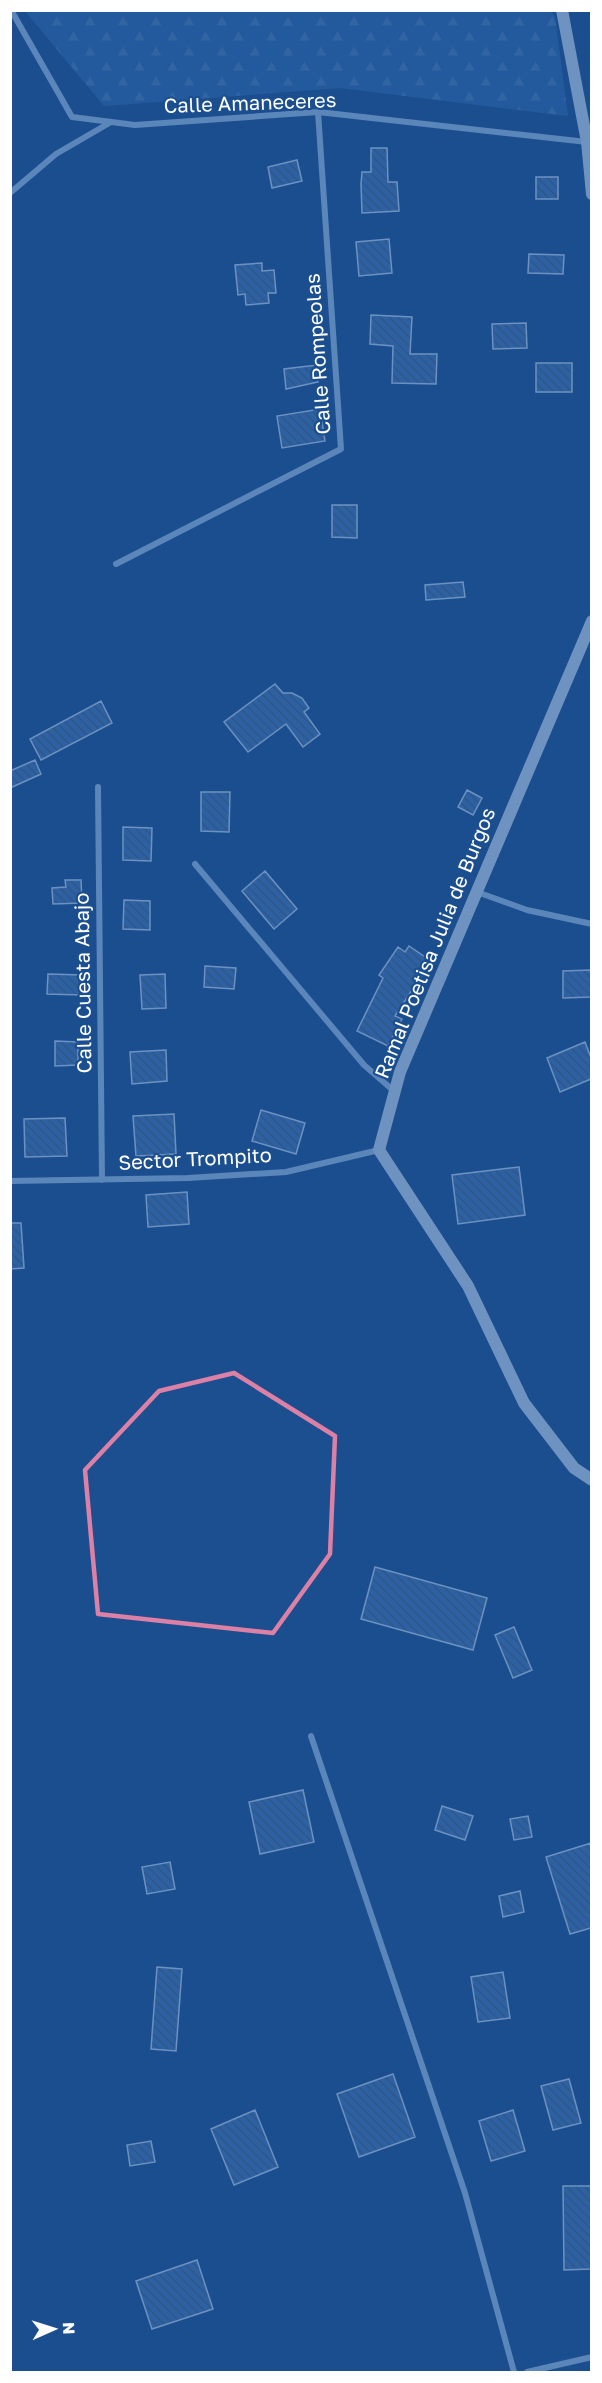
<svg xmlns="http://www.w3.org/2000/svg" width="602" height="2383" font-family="'Golos Text',sans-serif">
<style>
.forest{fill:url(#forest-firs)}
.building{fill:url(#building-back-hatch);stroke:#cfe3fa;stroke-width:1.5}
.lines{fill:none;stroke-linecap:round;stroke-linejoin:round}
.street{stroke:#a9c9ee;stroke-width:6}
.secondary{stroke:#d6e6fa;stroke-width:12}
.marked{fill:none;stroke:#dd80a5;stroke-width:4.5;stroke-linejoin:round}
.labels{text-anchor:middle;stroke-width:4.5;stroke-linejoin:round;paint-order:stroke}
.street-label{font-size:20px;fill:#fff;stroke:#1b4f8f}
</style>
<defs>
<pattern id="forest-firs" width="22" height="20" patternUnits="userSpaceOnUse" patternTransform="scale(1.5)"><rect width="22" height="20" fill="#2e69ad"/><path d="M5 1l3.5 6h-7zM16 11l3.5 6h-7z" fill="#4d80b9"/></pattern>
<pattern id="building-back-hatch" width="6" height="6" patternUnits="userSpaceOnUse" patternTransform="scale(1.5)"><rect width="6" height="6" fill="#4478b7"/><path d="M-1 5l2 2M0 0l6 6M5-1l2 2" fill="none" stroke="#486282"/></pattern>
</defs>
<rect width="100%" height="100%" fill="#1b4f8f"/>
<path class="forest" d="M 25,11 L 551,11 L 555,17 L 568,116 L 340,88 L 104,106 Z"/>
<path class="building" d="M 371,148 L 387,148 L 388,182 L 397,182 L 399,211 L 362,213 L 361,184 L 362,172 L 371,172 Z
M 297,160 L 302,181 L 272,188 L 268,167 Z
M 536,177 L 558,177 L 558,199 L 536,199 Z
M 389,239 L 392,273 L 359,276 L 356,242 Z
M 529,254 L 564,255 L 563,274 L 528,273 Z
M 262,263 L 262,271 L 274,270 L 276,293 L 268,293 L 269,303 L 246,305 L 245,294 L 238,295 L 235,265 Z
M 371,315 L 412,317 L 410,354 L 437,354 L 436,384 L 392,383 L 393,346 L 370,344 Z
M 526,323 L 527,348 L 493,349 L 492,324 Z
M 536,363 L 572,363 L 572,392 L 536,392 Z
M 317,365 L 318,382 L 286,389 L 284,369 Z
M 320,409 L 325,441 L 282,448 L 277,416 Z
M 332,505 L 357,505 L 357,538 L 332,537 Z
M 463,582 L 465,597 L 426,600 L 425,585 Z
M 275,684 L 283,693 L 292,693 L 302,698 L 309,708 L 304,712 L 320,734 L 303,747 L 286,724 L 248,752 L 224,722 Z
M 101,701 L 112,723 L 41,760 L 30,739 Z
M 35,760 L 41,774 L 10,788 L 10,771 Z
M 467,790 L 482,798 L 473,815 L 458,807 Z
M 201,792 L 230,792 L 229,832 L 201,831 Z
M 123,827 L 152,828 L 151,861 L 123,860 Z
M 265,871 L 297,909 L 274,929 L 242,891 Z
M 65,880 L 81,880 L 82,903 L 53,904 L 52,888 L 66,887 Z
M 124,900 L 150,901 L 150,930 L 123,929 Z
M 409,946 L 431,961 L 395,1016 L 402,1019 L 388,1046 L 357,1031 L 383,978 L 379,975 L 398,947 L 405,952 Z
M 205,966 L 236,968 L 234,989 L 204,987 Z
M 591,970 L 591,997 L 563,998 L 563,971 Z
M 48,974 L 82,975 L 81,995 L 47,994 Z
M 165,974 L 166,1008 L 142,1009 L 140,975 Z
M 55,1041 L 78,1042 L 78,1065 L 55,1066 Z
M 585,1042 L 591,1058 L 591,1079 L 560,1092 L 547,1058 Z
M 166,1050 L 167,1081 L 132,1084 L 130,1052 Z
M 261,1110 L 305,1123 L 296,1154 L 252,1141 Z
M 174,1114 L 176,1154 L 136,1156 L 133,1116 Z
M 65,1118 L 67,1156 L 25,1157 L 24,1119 Z
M 519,1167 L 525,1215 L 458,1224 L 452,1175 Z
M 187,1192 L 189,1224 L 148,1227 L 146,1195 Z
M 10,1223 L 21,1223 L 24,1268 L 10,1269 Z
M 375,1567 L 487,1598 L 473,1650 L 361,1619 Z
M 514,1627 L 532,1670 L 513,1678 L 495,1635 Z
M 303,1790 L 314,1842 L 260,1854 L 249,1802 Z
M 442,1806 L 473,1816 L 465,1840 L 435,1830 Z
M 528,1816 L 532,1837 L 514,1840 L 510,1819 Z
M 591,1843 L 591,1928 L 570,1934 L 546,1857 Z
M 170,1862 L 175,1889 L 147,1894 L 142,1867 Z
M 520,1891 L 524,1912 L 503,1917 L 499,1896 Z
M 157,1967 L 182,1969 L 176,2051 L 151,2049 Z
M 503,1972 L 510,2018 L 478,2022 L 471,1977 Z
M 393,2074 L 415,2137 L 359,2157 L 337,2094 Z
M 569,2079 L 581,2123 L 553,2130 L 541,2086 Z
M 255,2110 L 278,2167 L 234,2185 L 211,2129 Z
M 513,2110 L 525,2151 L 491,2161 L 479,2121 Z
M 151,2141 L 155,2162 L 130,2166 L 127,2145 Z
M 563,2186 L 591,2186 L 591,2269 L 564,2270 Z
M 197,2260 L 213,2309 L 152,2329 L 136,2281 Z"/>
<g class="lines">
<path class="street" d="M 11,10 L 72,117 L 135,125 L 318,112 L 587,142
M 10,193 L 56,154 L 111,122
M 116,564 L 341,449 L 318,112
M 98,787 L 102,1180
M 195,864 L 364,1065 L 394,1091
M 477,892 L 527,910 L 592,924
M 10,1181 L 188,1178 L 286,1172 L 379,1150
M 311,1736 L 465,2193 L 514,2372
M 527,2372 L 592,2357"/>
<path class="secondary" d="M 562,10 L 587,142 L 592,194
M 592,621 L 400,1072 L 379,1150 L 468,1286 L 524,1403 L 574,1468 L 592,1480"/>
</g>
<path d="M0 0H602V2383H0ZM 234,1373 L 335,1436 L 330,1554 L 273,1633 L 98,1614 L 85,1470 L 159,1391 Z" fill="#1b4f8f" fill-opacity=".55" fill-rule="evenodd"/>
<path class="marked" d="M 234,1373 L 335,1436 L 330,1554 L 273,1633 L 98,1614 L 85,1470 L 159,1391 Z"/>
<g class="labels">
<g class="street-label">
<text transform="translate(250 103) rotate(-2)" y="7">Calle Amaneceres</text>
<text transform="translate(318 354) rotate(-94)" y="7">Calle Rompeolas</text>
<text transform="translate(435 943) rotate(-68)" y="7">Ramal Poetisa Julia de Burgos</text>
<text transform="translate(83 983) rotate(-91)" y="7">Calle Cuesta Abajo</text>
<text transform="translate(195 1159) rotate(-3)" y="7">Sector Trompito</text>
</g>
</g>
<rect width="602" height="2383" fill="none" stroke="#ffffff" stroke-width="24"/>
<g transform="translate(54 2329) rotate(87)" stroke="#1b4f8f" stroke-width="4.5" paint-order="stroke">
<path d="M0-4.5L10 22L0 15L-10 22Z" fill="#ffffff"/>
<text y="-9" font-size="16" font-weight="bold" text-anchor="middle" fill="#ffffff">N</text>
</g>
</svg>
